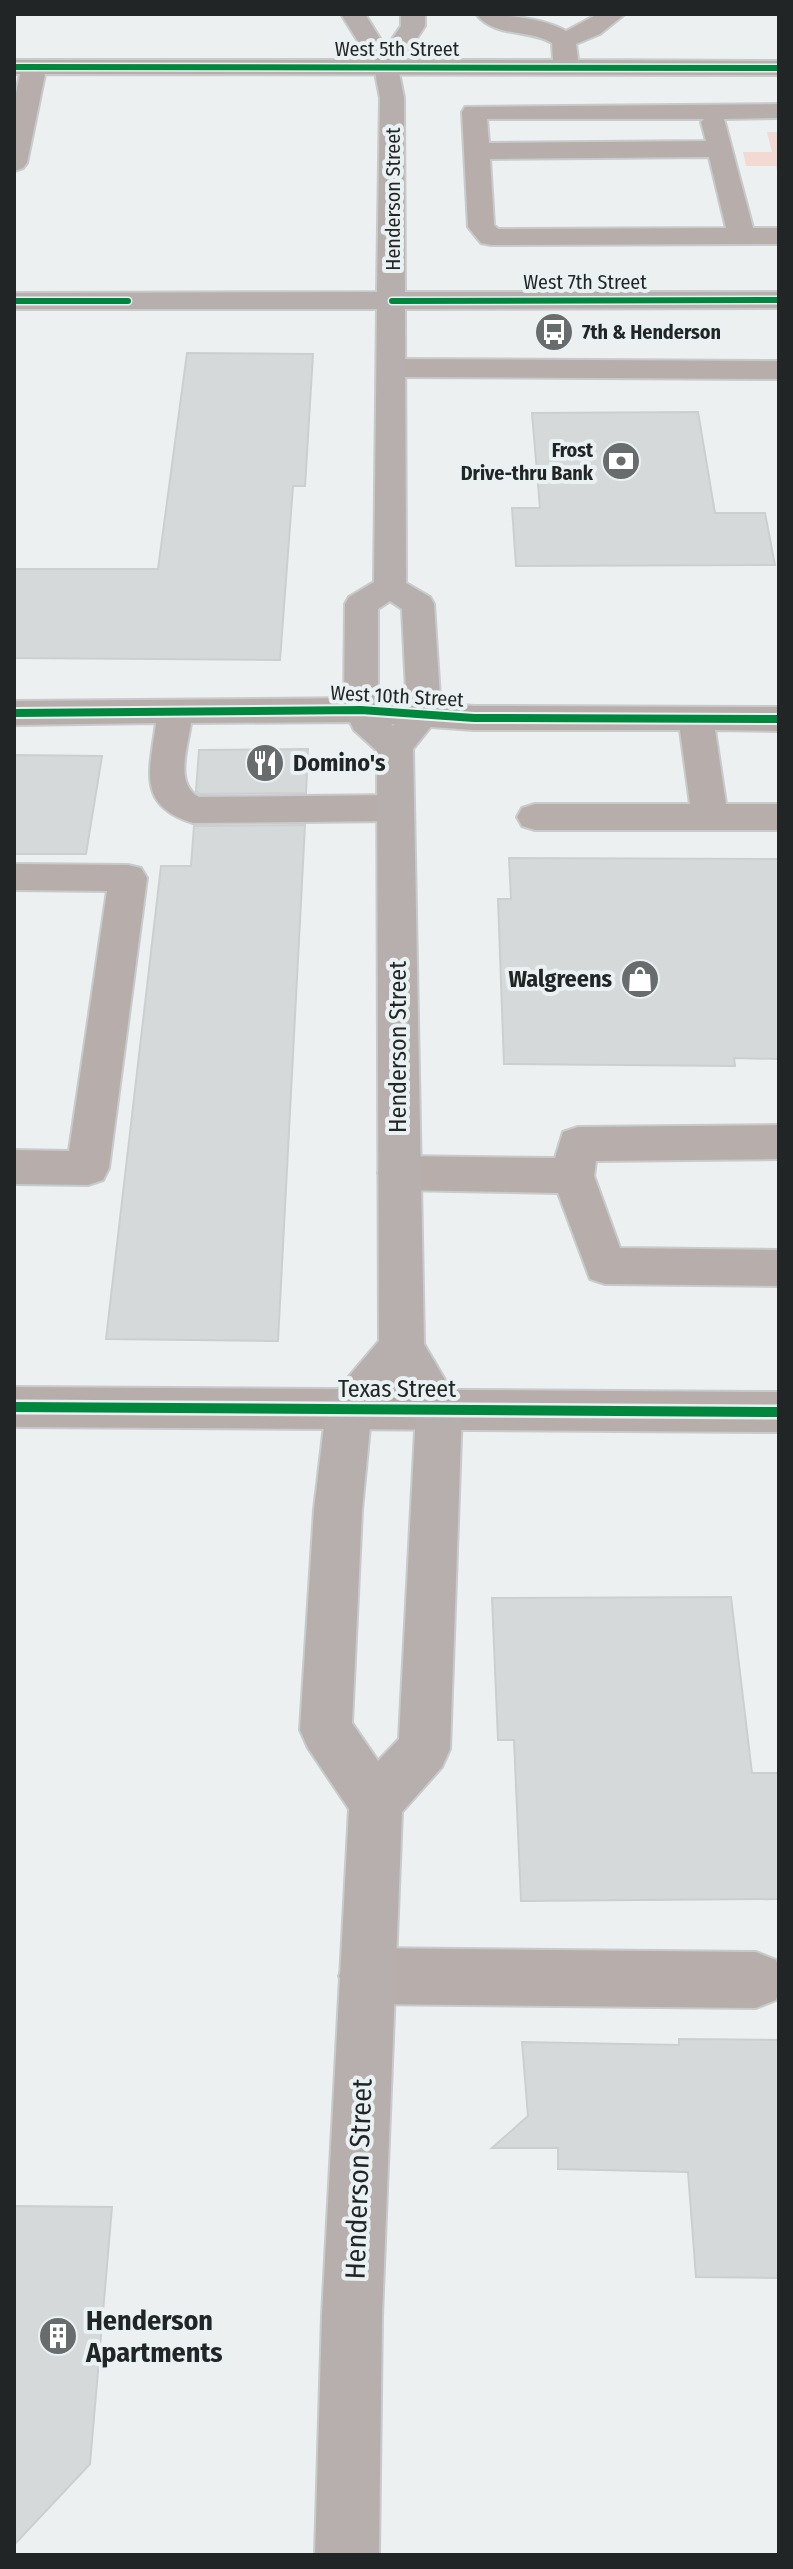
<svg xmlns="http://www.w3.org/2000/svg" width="793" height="2569" font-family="'Fira Sans Condensed',sans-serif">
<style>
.green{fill:#f2d9d1}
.building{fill:#d6d9da;stroke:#cccfcf;stroke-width:2}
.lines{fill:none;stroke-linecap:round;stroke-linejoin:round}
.minor-casing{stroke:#c8cbcb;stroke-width:4}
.major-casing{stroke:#c8cbcb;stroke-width:4}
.minor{fill:#b7aeab;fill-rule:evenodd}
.major{fill:#b7afad;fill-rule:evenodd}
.cycleway-far2-casing{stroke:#eaf1f3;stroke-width:9}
.cycleway-far1-casing{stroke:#eaf1f3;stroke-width:12}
.cycleway-casing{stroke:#eaf1f3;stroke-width:15}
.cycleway-far2{stroke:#00873e;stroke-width:6}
.cycleway-far1{stroke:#00873e;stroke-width:8}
.cycleway{stroke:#00873e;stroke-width:10}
.labels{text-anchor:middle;stroke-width:8;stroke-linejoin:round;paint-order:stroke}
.far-street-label{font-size:20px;fill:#222525;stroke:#eaf1f3}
.far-poi-label{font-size:20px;font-weight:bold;fill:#222525;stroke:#eaf1f3;text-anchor:start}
.poi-label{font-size:24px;font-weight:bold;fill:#222525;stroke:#eaf1f3;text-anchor:start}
.street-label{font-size:24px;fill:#222525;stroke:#eaf1f3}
.near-street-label{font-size:28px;fill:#222525;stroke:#eaf1f3}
.near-poi-label{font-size:28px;font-weight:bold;fill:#222525;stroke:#eaf1f3;text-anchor:start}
</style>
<rect width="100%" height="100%" fill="#ecf0f1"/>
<path class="green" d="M 767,132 L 779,132 L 779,179 L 776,166 L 746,166 L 743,152 L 772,152 Z"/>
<path class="building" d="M 187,353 L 313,354 L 305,486 L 293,486 L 280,660 L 14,658 L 14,569 L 158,569 Z
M 698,412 L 715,513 L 765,513 L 775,565 L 516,566 L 512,508 L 540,508 L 532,413 Z
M 308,749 L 306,793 L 200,794 L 196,791 L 199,750 Z
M 14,755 L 102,756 L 86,854 L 14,854 Z
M 305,825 L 278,1341 L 106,1339 L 161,866 L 191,866 L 194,826 Z
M 509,858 L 779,859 L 779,1059 L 734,1058 L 735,1066 L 504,1064 L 498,899 L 511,899 Z
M 731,1597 L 752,1773 L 779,1773 L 779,1899 L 521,1901 L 514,1740 L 498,1740 L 492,1598 Z
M 679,2039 L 779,2040 L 779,2278 L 696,2277 L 688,2172 L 558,2169 L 558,2148 L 492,2148 L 528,2116 L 522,2042 L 679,2045 Z
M 14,2206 L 112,2207 L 90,2464 L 14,2545 Z"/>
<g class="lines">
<g class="minor-casing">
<path id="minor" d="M 476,14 C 501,14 544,18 566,31 L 598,14 L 625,14 L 600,34 L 576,44 L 578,60 L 779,61 L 779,75 L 45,74 L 27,163 L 23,168 L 14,171 L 14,103 L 20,74 L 14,74 L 14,60 L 553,60 L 552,43 C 529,29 495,38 476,14 Z
M 779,104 L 779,118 L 724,119 L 753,228 L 779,228 L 779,244 L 491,245 L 481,243 L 468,227 L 462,112 L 465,107 ZM 487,119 L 704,119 L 701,122 L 706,141 L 489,143 ZM 709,157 L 726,228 L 498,229 L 494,225 L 490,159 Z
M 392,359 L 779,361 L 779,379 L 392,377 L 382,374 L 377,368 L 382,362 Z
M 361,698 L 474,706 L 779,707 L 779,731 L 715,730 L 726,804 L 779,804 L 779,830 L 535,830 L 522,826 L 517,817 L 522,808 L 535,804 L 690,804 L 680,730 L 474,730 L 361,722 L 191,723 C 188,747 174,784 199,797 L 396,795 L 409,799 L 414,808 L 409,817 L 396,821 L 193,823 C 136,806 150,770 156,723 L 14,725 L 14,701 Z
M 14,864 L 128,865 L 141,868 L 147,878 L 109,1168 L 103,1180 L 88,1185 L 14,1184 L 14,1150 L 69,1151 L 107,891 L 14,890 Z
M 779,1125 L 779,1159 L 596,1161 L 594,1176 L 620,1248 L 779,1250 L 779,1286 L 605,1284 L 590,1279 L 558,1193 L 399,1190 L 384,1185 L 378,1173 L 384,1161 L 399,1156 L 555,1158 L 563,1132 L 578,1127 Z
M 14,1387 L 779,1392 L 779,1432 L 14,1427 Z
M 367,1948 L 756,1952 L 776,1960 C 781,1973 781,1987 776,2000 L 756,2008 L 367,2004 L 347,1996 L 339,1976 L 347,1956 Z"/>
</g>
<g class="major-casing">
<path id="major" d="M 341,14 L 365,14 L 386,48 L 401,26 L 401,14 L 425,14 L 425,26 L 398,67 L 404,98 L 405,292 L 779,292 L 779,308 L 405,309 L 406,583 L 430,597 L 434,604 L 441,714 L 413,749 L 424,1344 L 462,1409 L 450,1749 L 442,1767 L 402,1812 L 382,2316 L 379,2555 L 315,2555 L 322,2316 L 349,1809 L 308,1748 L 300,1730 L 314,1510 L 326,1409 L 333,1395 L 379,1341 L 377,751 L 354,730 L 344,710 L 345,604 L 349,597 L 374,582 L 377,309 L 14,309 L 14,293 L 377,292 L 380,98 L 374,67 ZM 390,601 L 402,609 L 407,712 L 393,726 L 378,710 L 378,609 ZM 399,1383 L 416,1412 L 399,1739 L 378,1761 L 352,1723 L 362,1510 L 371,1416 Z"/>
</g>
<use href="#minor" class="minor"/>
<use href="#major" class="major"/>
<g class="cycleway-far2-casing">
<path id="cycleway-far2" d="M 14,67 L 779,68
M 14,301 L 128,301
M 392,301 L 779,300"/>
</g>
<g class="cycleway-far1-casing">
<path id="cycleway-far1" d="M 14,713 L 361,710 L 474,718 L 779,719"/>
</g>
<g class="cycleway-casing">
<path id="cycleway" d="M 14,1407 L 779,1412"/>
</g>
<use href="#cycleway-far2" class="cycleway-far2"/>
<use href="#cycleway-far1" class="cycleway-far1"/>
<use href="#cycleway" class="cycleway"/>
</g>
<defs>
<g id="bus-disc" transform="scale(2)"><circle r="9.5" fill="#696c6c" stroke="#eaf1f3"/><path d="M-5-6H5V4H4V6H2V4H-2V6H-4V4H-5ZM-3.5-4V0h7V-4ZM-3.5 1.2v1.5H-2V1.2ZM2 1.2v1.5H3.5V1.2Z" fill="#fff"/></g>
<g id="bank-disc" transform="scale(2)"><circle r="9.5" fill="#696c6c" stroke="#eaf1f3"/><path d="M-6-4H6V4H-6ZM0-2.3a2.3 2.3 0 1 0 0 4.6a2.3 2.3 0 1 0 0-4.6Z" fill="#fff"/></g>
<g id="restaurant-disc" transform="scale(2)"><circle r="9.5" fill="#696c6c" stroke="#eaf1f3"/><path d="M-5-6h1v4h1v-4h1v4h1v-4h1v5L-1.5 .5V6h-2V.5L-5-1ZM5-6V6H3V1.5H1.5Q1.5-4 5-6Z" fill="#fff"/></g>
<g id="shop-disc" transform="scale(2)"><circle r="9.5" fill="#696c6c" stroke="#eaf1f3"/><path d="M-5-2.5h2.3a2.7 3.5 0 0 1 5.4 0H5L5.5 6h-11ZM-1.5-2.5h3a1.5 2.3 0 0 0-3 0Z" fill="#fff"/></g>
<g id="building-disc" transform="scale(2)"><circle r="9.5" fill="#696c6c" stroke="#eaf1f3"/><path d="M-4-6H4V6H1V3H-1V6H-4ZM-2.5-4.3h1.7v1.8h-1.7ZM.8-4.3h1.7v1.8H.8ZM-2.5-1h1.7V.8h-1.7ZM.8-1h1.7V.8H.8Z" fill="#fff"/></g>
</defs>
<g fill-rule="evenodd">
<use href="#bus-disc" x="554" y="332"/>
<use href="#bank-disc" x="621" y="461"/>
<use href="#restaurant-disc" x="265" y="763"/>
<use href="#shop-disc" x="640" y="979"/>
<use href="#building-disc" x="58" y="2336"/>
</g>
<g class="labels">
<g class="far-street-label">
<text x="397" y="56">West 5th Street</text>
<text transform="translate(393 199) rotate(-90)" y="7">Henderson Street</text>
<text x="585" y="289">West 7th Street</text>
<text transform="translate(397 696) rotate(3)" y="7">West 10th Street</text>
</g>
<g class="far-poi-label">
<text x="582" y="339">7th &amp; Henderson</text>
<text x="593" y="457" text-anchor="end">Frost<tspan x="593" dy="23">Drive-thru Bank</tspan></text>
</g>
<g class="poi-label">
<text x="293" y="771">Domino's</text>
<text x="612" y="987" text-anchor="end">Walgreens</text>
</g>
<g class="street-label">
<text transform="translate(398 1047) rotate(-90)" y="8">Henderson Street</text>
<text x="397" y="1397">Texas Street</text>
</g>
<g class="near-street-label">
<text transform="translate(358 2179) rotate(-88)" y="10">Henderson Street</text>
</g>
<g class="near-poi-label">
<text x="86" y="2330">Henderson<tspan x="86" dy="32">Apartments</tspan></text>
</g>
</g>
<rect width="793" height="2569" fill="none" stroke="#222525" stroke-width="32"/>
</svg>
